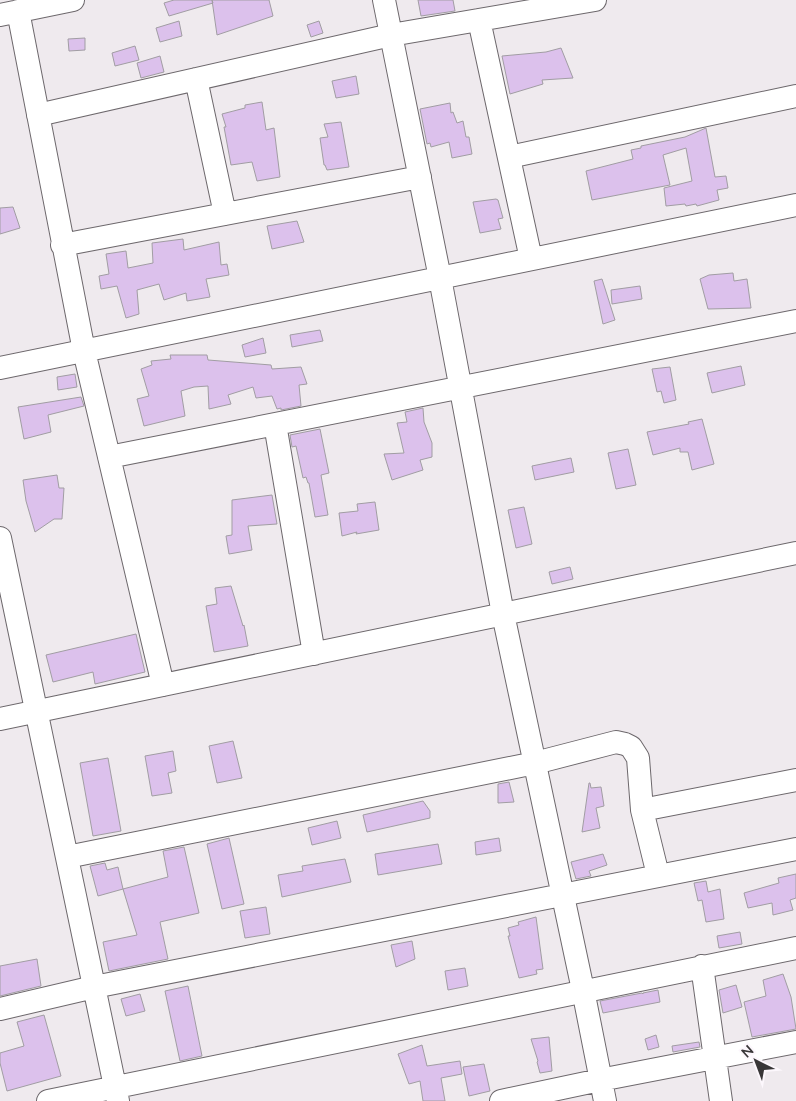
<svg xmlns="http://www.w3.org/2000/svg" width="796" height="1101" font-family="Mulish,sans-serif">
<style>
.building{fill:#dcc1ec;stroke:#a19da3}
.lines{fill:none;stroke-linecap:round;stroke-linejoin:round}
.minor-casing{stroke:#6d686c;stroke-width:24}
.minor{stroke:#fff;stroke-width:22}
</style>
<rect width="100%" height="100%" fill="#efeaee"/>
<path class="building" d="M 174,0 L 212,0 L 213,3 L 169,16 L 164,3 Z
M 212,0 L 269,0 L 273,16 L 217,35 Z
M 418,0 L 453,0 L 455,11 L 421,16 Z
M 179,21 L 182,36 L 160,42 L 156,28 Z
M 319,21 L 323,33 L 311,37 L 307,25 Z
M 85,38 L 85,50 L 69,51 L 68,39 Z
M 135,46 L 139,60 L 115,66 L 112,53 Z
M 561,48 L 573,78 L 542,80 L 543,84 L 510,94 L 502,56 L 546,52 Z
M 160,56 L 164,72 L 141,78 L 137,63 Z
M 356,76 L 359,94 L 336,98 L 332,81 Z
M 262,102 L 266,130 L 274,128 L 280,177 L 257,181 L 252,162 L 231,165 L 224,127 L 226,127 L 222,114 L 245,108 L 245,105 Z
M 450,103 L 451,113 L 453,112 L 457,123 L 463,121 L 466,137 L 469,137 L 472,154 L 452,158 L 449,142 L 431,147 L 430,143 L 427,144 L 420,109 Z
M 341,122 L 349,167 L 327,170 L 325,165 L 324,165 L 320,138 L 328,137 L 324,124 Z
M 706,128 L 715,177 L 726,176 L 728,188 L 717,190 L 719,200 L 697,206 L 696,204 L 686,206 L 685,204 L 666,206 L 664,188 L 692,181 L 686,148 L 663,155 L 670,185 L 592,200 L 586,171 L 633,159 L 631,150 L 641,148 L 641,146 L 685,137 Z
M 496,199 L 498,200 L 503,218 L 498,219 L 501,229 L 480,233 L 473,202 Z
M 13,207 L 20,228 L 0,234 L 0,208 Z
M 297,221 L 304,242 L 272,249 L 267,226 Z
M 183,239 L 184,250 L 219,242 L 221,265 L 227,264 L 229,275 L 206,279 L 210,297 L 187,301 L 186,293 L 164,300 L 159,284 L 137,290 L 139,314 L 126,318 L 117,286 L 101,289 L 99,276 L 109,274 L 106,254 L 126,251 L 128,268 L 153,263 L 152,243 Z
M 733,273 L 734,281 L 747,279 L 751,308 L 708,309 L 700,279 L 709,275 Z
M 602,279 L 615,320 L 603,324 L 594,281 Z
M 640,286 L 642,299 L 612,304 L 611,290 Z
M 320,330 L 323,341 L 292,347 L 290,335 Z
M 263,338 L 266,353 L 245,357 L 242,345 Z
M 170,355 L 207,355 L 208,360 L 271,365 L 272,369 L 301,367 L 307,384 L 299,385 L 301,406 L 281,410 L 281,408 L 277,409 L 272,396 L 256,398 L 253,387 L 228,395 L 231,404 L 209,409 L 208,386 L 194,387 L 181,391 L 185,416 L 144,426 L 137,399 L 149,396 L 141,369 L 152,365 L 151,361 L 171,359 Z
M 741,366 L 745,385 L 712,393 L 707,373 Z
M 670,367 L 676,400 L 664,403 L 661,391 L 657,392 L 652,369 Z
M 75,374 L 77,387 L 58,390 L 57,377 Z
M 81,397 L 84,406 L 48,415 L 51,432 L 24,439 L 18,407 Z
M 423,408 L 424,422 L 432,443 L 432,457 L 420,460 L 423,470 L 392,480 L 384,454 L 404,453 L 397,423 L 407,422 L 405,412 Z
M 702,419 L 714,464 L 692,470 L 688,452 L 680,452 L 680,448 L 653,455 L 647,432 L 689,424 L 688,422 Z
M 320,429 L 329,473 L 321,475 L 328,515 L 315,517 L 309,483 L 308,483 L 306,477 L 303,478 L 296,446 L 292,447 L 290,435 Z
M 628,449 L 636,485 L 616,489 L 608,453 Z
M 571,458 L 574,472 L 535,480 L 532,466 Z
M 57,475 L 59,488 L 64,488 L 62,519 L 54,519 L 35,532 L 26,501 L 23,480 Z
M 272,495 L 277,524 L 248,526 L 252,550 L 229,554 L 226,536 L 232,535 L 232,500 Z
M 375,502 L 379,530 L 356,534 L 357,532 L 342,536 L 339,513 L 358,511 L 357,504 Z
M 524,507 L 532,544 L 516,548 L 508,510 Z
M 570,567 L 573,579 L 552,584 L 549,572 Z
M 231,586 L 243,626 L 244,625 L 248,646 L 214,652 L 206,606 L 217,604 L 215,588 Z
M 136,634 L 145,672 L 95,684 L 93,672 L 53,682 L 46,655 Z
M 233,741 L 242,778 L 217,783 L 209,746 Z
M 173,751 L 176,771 L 168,773 L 172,793 L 152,796 L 145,756 Z
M 108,758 L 121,831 L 93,836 L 80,763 Z
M 509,782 L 514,802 L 498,803 L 498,784 Z
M 589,783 L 590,783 L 591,788 L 601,787 L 604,806 L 596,808 L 600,828 L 582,832 Z
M 423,801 L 430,811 L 430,818 L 367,832 L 363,815 Z
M 337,821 L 341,838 L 312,845 L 308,828 Z
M 229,838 L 244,904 L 222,909 L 207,844 Z
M 499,838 L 501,851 L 476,855 L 475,842 Z
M 438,844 L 442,864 L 378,875 L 375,854 Z
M 184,847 L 199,913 L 160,922 L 168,959 L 109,971 L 103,942 L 137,935 L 123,889 L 168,877 L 163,851 Z
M 603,854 L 607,865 L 589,871 L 591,876 L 576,879 L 571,862 Z
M 345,859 L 351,882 L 282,897 L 278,875 L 303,871 L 302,866 Z
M 105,863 L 107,870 L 118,867 L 123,889 L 98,896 L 90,866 Z
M 796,874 L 796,898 L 790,900 L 793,910 L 773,915 L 772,903 L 748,908 L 744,893 L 779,883 L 778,878 Z
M 706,881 L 708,892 L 720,889 L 724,919 L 706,922 L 702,900 L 698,901 L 694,883 Z
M 266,907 L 270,934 L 245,938 L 240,911 Z
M 536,917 L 543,969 L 536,970 L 537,974 L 519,978 L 508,936 L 510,936 L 508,928 L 519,925 L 518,922 Z
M 740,932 L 742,944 L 719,948 L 717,936 Z
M 412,941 L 415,959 L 396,967 L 391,945 Z
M 37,959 L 41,986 L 0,996 L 0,966 Z
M 465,968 L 468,986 L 448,990 L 445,971 Z
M 783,974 L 791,997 L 796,1029 L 752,1037 L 744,1002 L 766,996 L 763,980 Z
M 736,985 L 742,1007 L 723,1013 L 719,990 Z
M 188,986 L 202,1056 L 180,1061 L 165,991 Z
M 658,990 L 660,1002 L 603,1013 L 600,1001 L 642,993 L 643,994 L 643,993 Z
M 140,994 L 145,1011 L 126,1016 L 121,999 Z
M 44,1015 L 61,1076 L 7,1091 L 0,1063 L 0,1053 L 24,1046 L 17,1022 Z
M 656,1035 L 659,1047 L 648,1050 L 645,1039 Z
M 549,1037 L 552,1071 L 540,1073 L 537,1062 L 538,1061 L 531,1039 Z
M 699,1042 L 700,1047 L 673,1052 L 672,1046 Z
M 422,1045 L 427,1066 L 460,1061 L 462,1074 L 441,1078 L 445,1101 L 423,1101 L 420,1081 L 409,1084 L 398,1054 Z
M 484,1064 L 490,1091 L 469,1096 L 463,1067 Z"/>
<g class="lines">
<g class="minor-casing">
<path id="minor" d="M 384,0 L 440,278 L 503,614 L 583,990 L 605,1101
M 18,11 L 84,351 L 163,685
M 0,15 L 73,0
M 479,20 L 531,259
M 196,79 L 225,214
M 38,115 L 391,35 L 595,0
M 509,157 L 796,96
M 62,245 L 420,177
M 0,368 L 796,205
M 275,424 L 314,654
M 109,457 L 796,321
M 0,538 L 118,1101
M 0,719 L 796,553
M 642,810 L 796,780
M 67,857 L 535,763 L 616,742 L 625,744 L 631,747 L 638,758 L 642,810 L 658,875
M 702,966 L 721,1101
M 0,1009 L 94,987 L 796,849
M 48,1101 L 796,948
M 501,1101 L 600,1080 L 796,1042"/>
</g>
<use href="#minor" class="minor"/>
</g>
<g transform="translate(756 1061) rotate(318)" stroke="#fcf7fc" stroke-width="4" paint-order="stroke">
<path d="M0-4L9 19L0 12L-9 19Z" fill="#383637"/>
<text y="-8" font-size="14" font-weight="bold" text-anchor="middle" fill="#383637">N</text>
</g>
</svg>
